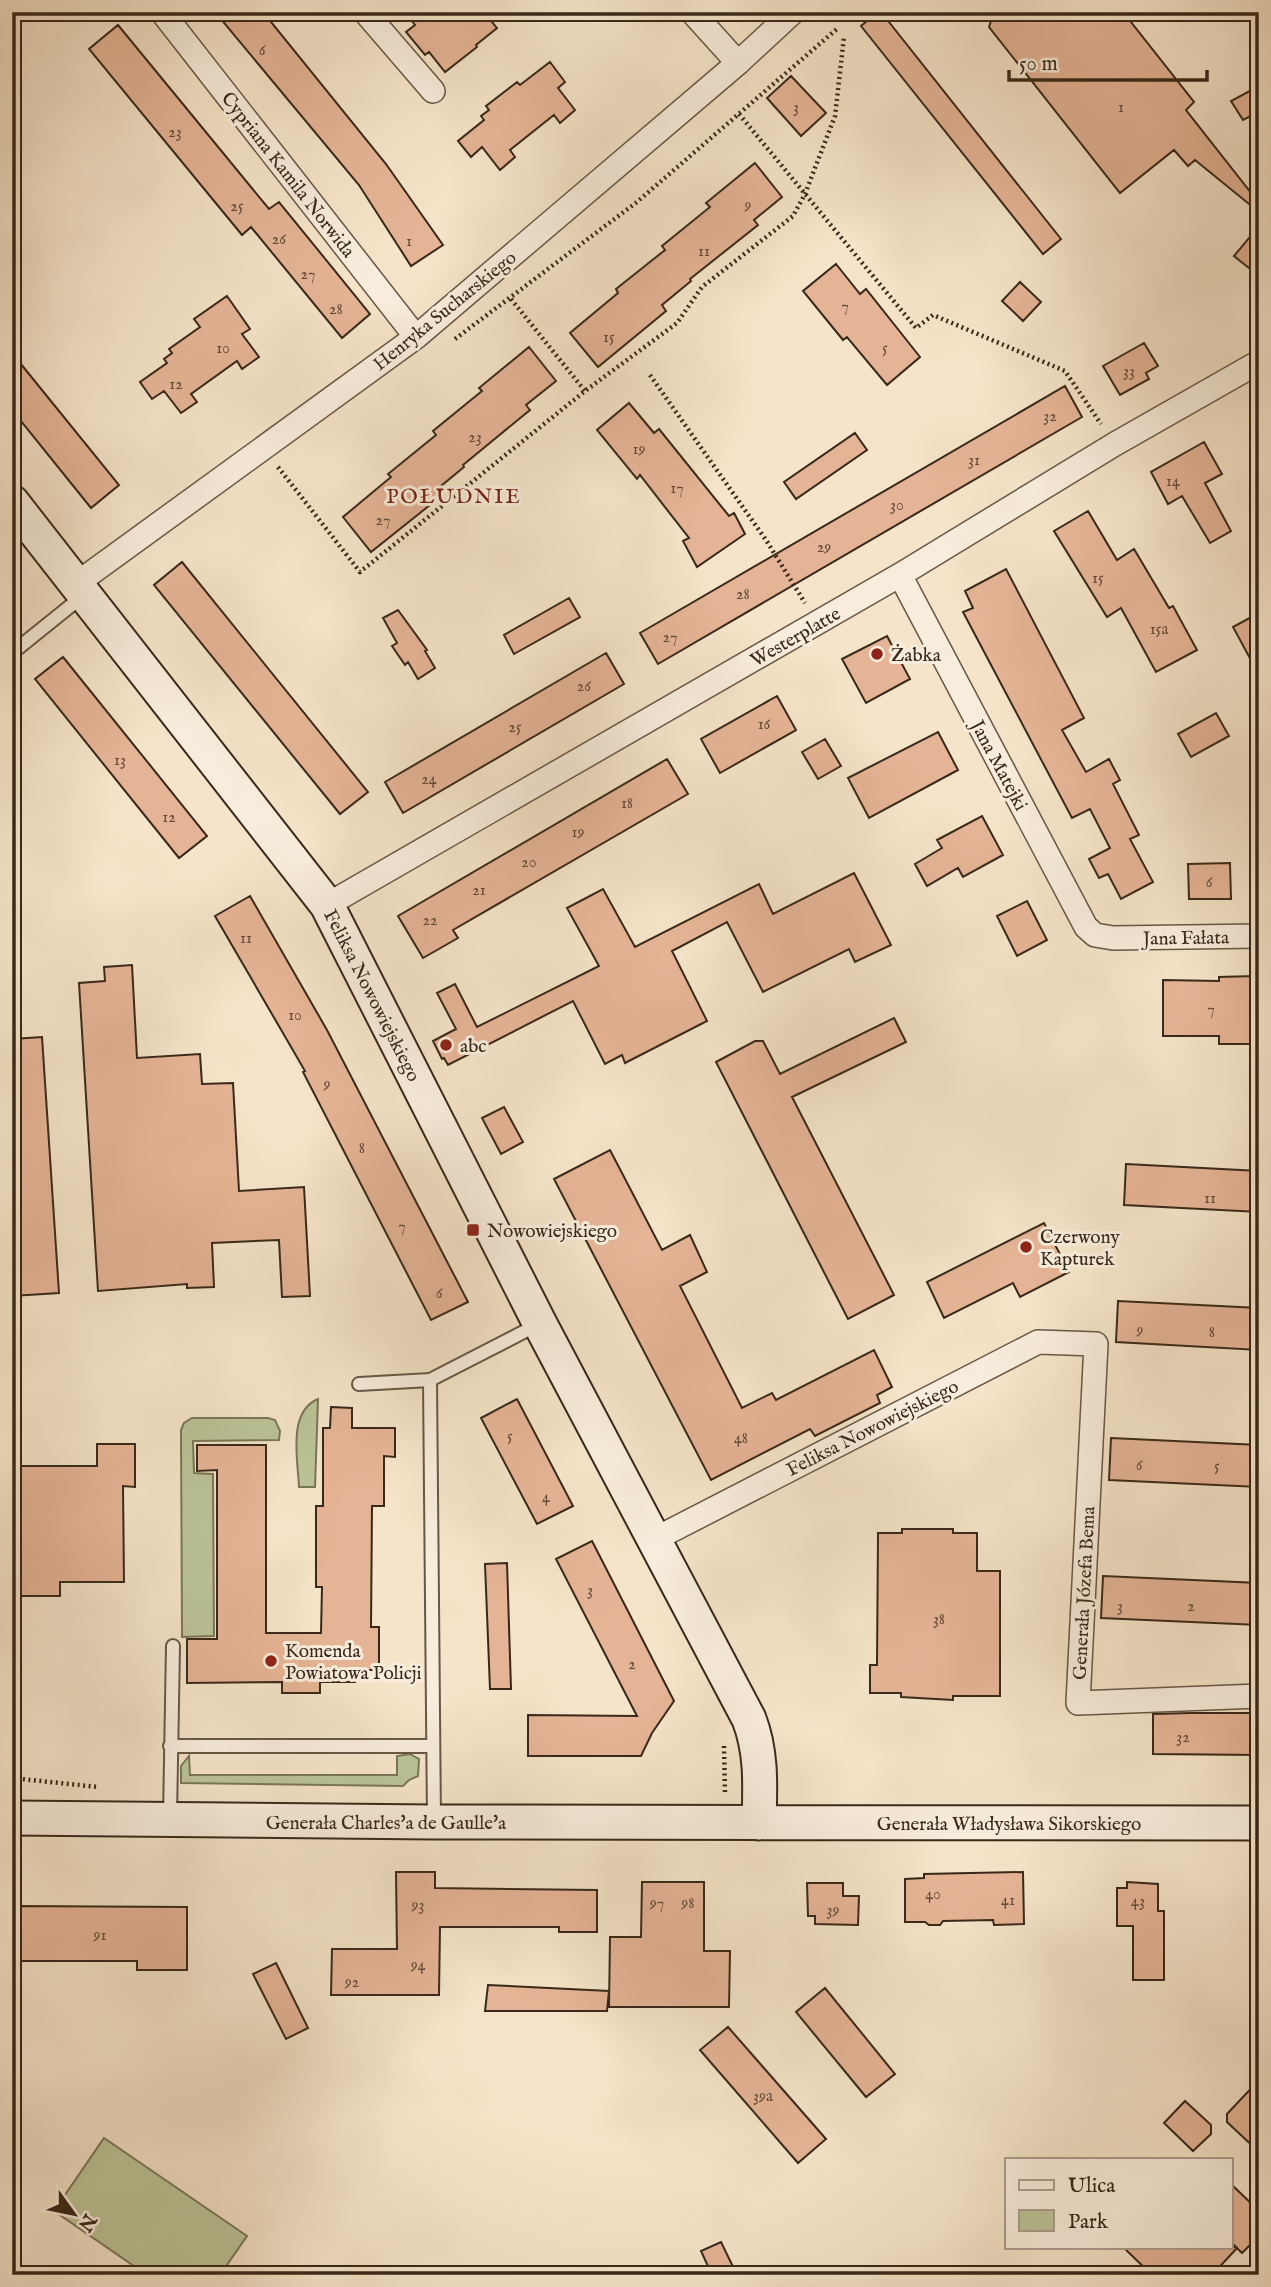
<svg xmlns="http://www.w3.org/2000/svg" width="1271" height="2287" font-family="'IM FELL English',serif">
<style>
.green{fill:#bbc498;stroke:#7a7658;stroke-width:2}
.building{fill:#e5b496;stroke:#392819;stroke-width:2}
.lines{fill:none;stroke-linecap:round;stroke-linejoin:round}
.lane-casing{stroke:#685745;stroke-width:16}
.street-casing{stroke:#685745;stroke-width:26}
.secondary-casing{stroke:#392819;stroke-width:37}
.path{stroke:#392819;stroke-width:4.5;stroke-dasharray:2 3.5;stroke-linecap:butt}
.lane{stroke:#f8eddc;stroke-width:12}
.street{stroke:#f8eddc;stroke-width:23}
.secondary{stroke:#f8eddc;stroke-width:33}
.poi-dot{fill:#8f2418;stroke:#f8eddc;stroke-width:2.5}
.labels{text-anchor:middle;stroke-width:6;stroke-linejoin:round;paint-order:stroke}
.number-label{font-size:16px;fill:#644b38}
.street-label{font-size:19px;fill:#392819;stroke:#f8eddc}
.poi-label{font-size:19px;fill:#392819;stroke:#f8eddc;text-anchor:start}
.neighbourhood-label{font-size:21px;letter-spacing:2px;fill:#7a1f14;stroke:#f8eddc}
</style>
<rect width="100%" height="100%" fill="#f5e4c9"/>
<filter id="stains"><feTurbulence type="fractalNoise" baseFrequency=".00286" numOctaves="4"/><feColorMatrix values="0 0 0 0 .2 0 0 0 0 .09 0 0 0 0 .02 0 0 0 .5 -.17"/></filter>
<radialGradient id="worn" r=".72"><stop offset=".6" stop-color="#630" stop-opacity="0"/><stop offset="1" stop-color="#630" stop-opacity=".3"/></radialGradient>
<path class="green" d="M 318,1399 L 315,1487 L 299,1487 C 298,1460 287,1412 318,1399 Z
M 192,1418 L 268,1418 L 275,1420 L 280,1431 L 279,1440 L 193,1441 L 194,1473 L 213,1474 L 214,1636 L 182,1637 L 181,1430 L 184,1423 Z
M 410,1754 L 419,1759 L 418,1776 L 409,1780 L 403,1786 L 181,1783 L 181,1766 L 189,1756 L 190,1775 L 397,1775 L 397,1756 Z
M 104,2138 L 247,2236 L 220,2275 L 147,2275 L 54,2211 Z"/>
<path class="building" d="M 215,12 L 263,12 L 386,164 L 443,245 L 411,266 L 359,185 Z
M 405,12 L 484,12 L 497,28 L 476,45 L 477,47 L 445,72 L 429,52 L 425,55 L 406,32 L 415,25 Z
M 878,12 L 881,12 L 1061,239 L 1043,254 L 861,26 Z
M 994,12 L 1123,12 L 1194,102 L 1186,110 L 1255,198 L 1249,204 L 1195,160 L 1188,166 L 1174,150 L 1120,193 L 989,27 Z
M 118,25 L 269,209 L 279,202 L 370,314 L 342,338 L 251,227 L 242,235 L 89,49 Z
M 550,62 L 565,82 L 558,88 L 575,110 L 560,123 L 554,115 L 510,150 L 515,157 L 500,170 L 482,147 L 471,157 L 458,141 L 484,120 L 481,116 L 489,110 L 486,106 L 517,82 L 520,85 Z
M 791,76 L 826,113 L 801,136 L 767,98 Z
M 1259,86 L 1259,112 L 1243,120 L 1231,101 Z
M 755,163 L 782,197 L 754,220 L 758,225 L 690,279 L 691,281 L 662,305 L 666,311 L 598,367 L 570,333 L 618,293 L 616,289 L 665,250 L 662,246 L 710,207 L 706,203 Z
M 1259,226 L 1259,276 L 1234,256 Z
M 836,264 L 860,294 L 866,289 L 920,357 L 887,385 L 847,337 L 843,340 L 803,291 Z
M 1020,282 L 1041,302 L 1023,321 L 1002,301 Z
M 227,296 L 250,329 L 242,334 L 259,357 L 242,369 L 237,361 L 191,394 L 197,402 L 181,413 L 164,391 L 152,399 L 140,382 L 167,363 L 164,359 L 172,353 L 169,349 L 200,327 L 194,319 Z
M 1144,343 L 1158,366 L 1146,373 L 1149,379 L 1120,395 L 1103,366 Z
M 529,347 L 556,381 L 526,405 L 530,410 L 463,465 L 464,467 L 435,491 L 440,497 L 371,552 L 343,517 L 391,477 L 388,474 L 436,435 L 433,431 L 482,391 L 479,388 Z
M 12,353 L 119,485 L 91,508 L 12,410 Z
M 1065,386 L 1082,417 L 658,664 L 640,633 Z
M 629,403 L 654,433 L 659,429 L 729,516 L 734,513 L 745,534 L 697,567 L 683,541 L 689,538 L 640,475 L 637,479 L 597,430 Z
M 855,433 L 867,450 L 796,499 L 784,482 Z
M 1204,442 L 1222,474 L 1205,483 L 1231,531 L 1210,543 L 1182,496 L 1168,504 L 1151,472 Z
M 1088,511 L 1117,560 L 1134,549 L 1169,608 L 1173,606 L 1197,650 L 1156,672 L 1121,608 L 1107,617 L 1054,531 Z
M 182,562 L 368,792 L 340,814 L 154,585 Z
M 1006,569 L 1084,718 L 1062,730 L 1086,772 L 1109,759 L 1120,780 L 1113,784 L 1139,835 L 1130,839 L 1153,882 L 1121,899 L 1108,874 L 1099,878 L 1089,859 L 1110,848 L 1090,809 L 1072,818 L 963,612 L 973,608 L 965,591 Z
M 569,598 L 580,617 L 514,654 L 504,635 Z
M 398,610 L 427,650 L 425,651 L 435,668 L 418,679 L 408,662 L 405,665 L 392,646 L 397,643 L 383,618 Z
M 1259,613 L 1259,675 L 1233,627 Z
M 887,636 L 910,679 L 866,703 L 842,659 Z
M 606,653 L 624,684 L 403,813 L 385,782 Z
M 63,657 L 207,836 L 179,858 L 35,679 Z
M 777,696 L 796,730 L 720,773 L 701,739 Z
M 1216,713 L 1229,736 L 1191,757 L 1178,734 Z
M 938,732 L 958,770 L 869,818 L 848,778 Z
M 825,739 L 841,766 L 818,779 L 802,752 Z
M 667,759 L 688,794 L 453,930 L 458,938 L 423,958 L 398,916 Z
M 982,816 L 1003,855 L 963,877 L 958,868 L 927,886 L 915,864 L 942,848 L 937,840 Z
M 1230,863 L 1231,899 L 1189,899 L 1188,864 Z
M 854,873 L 891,945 L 855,962 L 849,949 L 763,992 L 727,922 L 672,951 L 707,1021 L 625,1063 L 622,1055 L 605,1064 L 573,1001 L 448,1065 L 444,1058 L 442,1059 L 433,1041 L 456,1029 L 437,993 L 455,984 L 477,1027 L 599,966 L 567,908 L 603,889 L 635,947 L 759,884 L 773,914 Z
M 250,896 L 327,1030 L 468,1302 L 431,1320 L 303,1072 L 305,1071 L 215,916 Z
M 1027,901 L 1047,940 L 1017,956 L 997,916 Z
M 132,965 L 137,1058 L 200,1054 L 202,1084 L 233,1083 L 239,1191 L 304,1187 L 310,1296 L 282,1297 L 279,1240 L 212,1243 L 214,1287 L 187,1288 L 187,1284 L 98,1291 L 79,983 L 105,981 L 104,967 Z
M 1255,976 L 1255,980 L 1259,980 L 1259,1036 L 1255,1036 L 1255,1044 L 1219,1044 L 1219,1036 L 1163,1036 L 1163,980 L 1219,981 L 1219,977 Z
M 894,1018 L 906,1042 L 792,1097 L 894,1295 L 848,1319 L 716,1062 L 755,1041 L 763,1041 L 780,1074 Z
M 42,1037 L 59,1293 L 12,1296 L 12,1039 Z
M 504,1107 L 523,1142 L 501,1154 L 482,1118 Z
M 610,1150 L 662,1250 L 690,1235 L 707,1272 L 680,1286 L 742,1408 L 772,1393 L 776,1400 L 874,1350 L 892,1387 L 877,1395 L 880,1403 L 815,1436 L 810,1429 L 711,1480 L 554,1179 Z
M 1126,1164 L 1259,1171 L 1259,1212 L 1124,1205 Z
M 1044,1223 L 1069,1272 L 1020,1297 L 1013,1283 L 944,1318 L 927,1282 Z
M 1118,1301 L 1259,1308 L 1259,1350 L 1116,1342 Z
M 517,1399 L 573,1506 L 537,1524 L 481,1418 Z
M 331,1407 L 352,1408 L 352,1428 L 395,1428 L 395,1457 L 384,1456 L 384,1506 L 372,1506 L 371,1627 L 379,1627 L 379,1670 L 355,1670 L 355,1682 L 320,1682 L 320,1693 L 282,1693 L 282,1682 L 187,1683 L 187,1639 L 217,1639 L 217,1470 L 197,1471 L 197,1445 L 266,1445 L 266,1633 L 321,1633 L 322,1587 L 316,1587 L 316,1506 L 323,1506 L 323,1428 L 330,1428 Z
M 1111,1438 L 1259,1445 L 1259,1487 L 1109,1480 Z
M 97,1444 L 135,1444 L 135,1487 L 123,1486 L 124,1582 L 60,1582 L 60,1596 L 19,1596 L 18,1466 L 97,1466 Z
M 902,1529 L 953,1529 L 953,1533 L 977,1533 L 977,1571 L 1000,1571 L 1000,1696 L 953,1696 L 953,1700 L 901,1697 L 901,1693 L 870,1693 L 870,1665 L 877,1665 L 878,1533 L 902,1533 Z
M 592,1541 L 674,1701 L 652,1733 L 641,1756 L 528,1756 L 528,1715 L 637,1716 L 556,1559 Z
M 507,1563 L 511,1689 L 490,1689 L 485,1564 Z
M 1103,1576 L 1259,1583 L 1259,1625 L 1101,1618 Z
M 1191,1713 L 1259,1713 L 1259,1755 L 1153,1754 L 1153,1714 Z
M 396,1872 L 435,1872 L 435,1888 L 597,1890 L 597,1932 L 559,1932 L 559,1927 L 440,1927 L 439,1995 L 331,1995 L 332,1949 L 397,1949 Z
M 1023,1872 L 1024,1924 L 994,1925 L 993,1920 L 943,1921 L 940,1925 L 929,1925 L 925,1922 L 905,1922 L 905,1879 L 924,1878 L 924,1874 Z
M 642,1882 L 704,1882 L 704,1951 L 730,1951 L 729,2007 L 609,2007 L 610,1937 L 641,1937 Z
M 1127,1882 L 1158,1884 L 1158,1911 L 1164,1911 L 1164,1980 L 1133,1980 L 1133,1926 L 1117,1926 L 1117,1888 L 1127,1888 Z
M 807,1883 L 843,1883 L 843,1896 L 859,1896 L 858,1925 L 815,1924 L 815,1916 L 808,1916 Z
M 12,1906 L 187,1907 L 187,1970 L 137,1970 L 137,1961 L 12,1961 Z
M 276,1963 L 308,2028 L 286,2039 L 253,1974 Z
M 488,1985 L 609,1991 L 607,2011 L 485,2011 Z
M 825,1988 L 895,2074 L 866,2097 L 796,2012 Z
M 728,2027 L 826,2139 L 798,2163 L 700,2050 Z
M 1259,2080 L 1259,2152 L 1227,2122 L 1227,2114 Z
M 1185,2101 L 1211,2125 L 1211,2134 L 1193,2151 L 1164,2123 Z
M 1231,2184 L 1259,2211 L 1259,2236 L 1242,2253 L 1237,2248 L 1212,2275 L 1152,2275 L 1123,2247 L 1236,2247 L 1231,2242 Z
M 721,2242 L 737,2275 L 712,2275 L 701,2251 Z"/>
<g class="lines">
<g class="lane-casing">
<path id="lane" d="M 12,653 L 84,595
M 430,1380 L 434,1822
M 359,1384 L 430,1380 L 539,1324
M 170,1746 L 433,1746
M 170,1817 L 173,1646"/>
</g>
<g class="street-casing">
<path id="street" d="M 162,12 L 416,337
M 365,12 L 433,91
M 692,12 L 738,63
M 900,575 L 1086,927 L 1095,935 L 1113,938 L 1259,936
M 76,584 L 416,337 L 738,63 L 793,12
M 327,905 L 900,575 L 1115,444 L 1259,362
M 655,1539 L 1038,1342 L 1096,1344 L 1078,1703 L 1259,1696"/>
</g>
<g class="secondary-casing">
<path id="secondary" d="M 12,502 L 327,905 L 540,1324 L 749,1719 C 762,1753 760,1786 759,1823
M 12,1818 L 434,1822 L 1259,1823"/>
</g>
<path class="path" d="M 739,114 L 916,328 L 933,315 L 1065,371 L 1101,424
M 511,299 L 585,391
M 455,339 L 637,202 L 838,28
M 650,375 L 766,540 L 805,603
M 278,467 L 360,572 L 585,391 L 677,323 L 702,287 L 793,216 L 805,194 L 835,116 L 844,37
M 724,1746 L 725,1793
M 12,1778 L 98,1787"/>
<use href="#lane" class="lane"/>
<use href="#street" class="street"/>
<use href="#secondary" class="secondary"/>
</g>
<g class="poi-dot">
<circle cx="877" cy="654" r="7"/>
<circle cx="446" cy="1045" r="7"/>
<rect x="466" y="1223" width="14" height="14" rx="3.5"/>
<circle cx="1026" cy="1247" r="7"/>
<circle cx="271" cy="1661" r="7"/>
</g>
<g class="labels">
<g class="number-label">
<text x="262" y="55">6</text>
<text x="796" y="112">3</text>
<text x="1121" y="112">1</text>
<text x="175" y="137">23</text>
<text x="748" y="210">9</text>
<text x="237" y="211">25</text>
<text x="279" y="244">26</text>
<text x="409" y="246">1</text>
<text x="704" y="256">11</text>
<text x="308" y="279">27</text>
<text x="845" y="311">7</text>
<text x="336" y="314">28</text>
<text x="609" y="342">15</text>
<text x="223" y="353">10</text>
<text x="885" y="353">5</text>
<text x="1129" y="376">33</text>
<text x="176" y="389">12</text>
<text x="1050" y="421">32</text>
<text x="475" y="442">23</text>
<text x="639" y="454">19</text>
<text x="974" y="465">31</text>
<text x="1173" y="486">14</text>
<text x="677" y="493">17</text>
<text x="897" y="510">30</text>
<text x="383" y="525">27</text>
<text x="824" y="552">29</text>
<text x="1098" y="583">15</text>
<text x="743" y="599">28</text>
<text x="1159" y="634">15a</text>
<text x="670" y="642">27</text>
<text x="584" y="691">26</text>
<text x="764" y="729">16</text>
<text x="515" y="732">25</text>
<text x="120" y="765">13</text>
<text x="429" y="784">24</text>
<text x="627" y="808">18</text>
<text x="169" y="822">12</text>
<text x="578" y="837">19</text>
<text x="529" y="867">20</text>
<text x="1209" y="887">6</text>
<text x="479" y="895">21</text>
<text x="430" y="925">22</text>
<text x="246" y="943">11</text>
<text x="1211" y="1014">7</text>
<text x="295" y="1020">10</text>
<text x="327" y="1089">9</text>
<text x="362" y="1153">8</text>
<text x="1210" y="1203">11</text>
<text x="402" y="1231">7</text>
<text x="439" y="1298">6</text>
<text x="1140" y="1335">9</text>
<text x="1212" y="1337">8</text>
<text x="510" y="1441">5</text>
<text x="741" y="1443">48</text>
<text x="1139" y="1470">6</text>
<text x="1217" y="1471">5</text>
<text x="546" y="1502">4</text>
<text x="590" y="1595">3</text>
<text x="1120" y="1611">3</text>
<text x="1191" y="1611">2</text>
<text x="939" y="1624">38</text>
<text x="632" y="1669">2</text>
<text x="1183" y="1742">32</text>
<text x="933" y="1899">40</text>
<text x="1008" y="1905">41</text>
<text x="1138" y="1906">43</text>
<text x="657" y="1908">97</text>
<text x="688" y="1908">98</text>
<text x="418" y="1910">93</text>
<text x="833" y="1915">39</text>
<text x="100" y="1940">91</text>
<text x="418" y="1970">94</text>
<text x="352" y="1987">92</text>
<text x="763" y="2101">39a</text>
</g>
<g class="street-label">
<text transform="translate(289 174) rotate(52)" y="7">Cypriana Kamila Norwida</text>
<text transform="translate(444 310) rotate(-39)" y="7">Henryka Sucharskiego</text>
<text transform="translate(795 636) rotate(-30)" y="7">Westerplatte</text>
<text transform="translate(1000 765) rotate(62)" y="7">Jana Matejki</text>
<text transform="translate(1186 937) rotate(-1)" y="7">Jana Fałata</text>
<text transform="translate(373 995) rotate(63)" y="7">Feliksa Nowowiejskiego</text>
<text transform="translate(872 1427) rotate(-27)" y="7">Feliksa Nowowiejskiego</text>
<text transform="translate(1083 1593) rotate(-87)" y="7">Generała Józefa Bema</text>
<text x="386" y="1829">Generała Charles'a de Gaulle'a</text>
<text x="1009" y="1830">Generała Władysława Sikorskiego</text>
</g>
<g class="poi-label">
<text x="891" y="661">Żabka</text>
<text x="460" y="1052">abc</text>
<text x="487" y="1237">Nowowiejskiego</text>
<text x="1040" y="1243">Czerwony<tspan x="1040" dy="22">Kapturek</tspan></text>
<text x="285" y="1657">Komenda<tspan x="285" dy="22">Powiatowa Policji</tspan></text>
</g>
<g class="neighbourhood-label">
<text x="454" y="503">POŁUDNIE</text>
</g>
</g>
<rect width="1271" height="2287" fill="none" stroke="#f5e4c9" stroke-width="42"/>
<rect x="14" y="14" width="1243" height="2259" fill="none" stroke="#392819" stroke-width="3.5"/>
<rect x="21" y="21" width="1229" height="2245" fill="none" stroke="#392819" stroke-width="2"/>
<rect x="1005" y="2158" width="228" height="91" fill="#f8eddc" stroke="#ac9e8e" stroke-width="2"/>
<rect x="1019" y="2180" width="35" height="10" fill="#f8eddc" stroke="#ac9e8e" stroke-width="2"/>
<text x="1068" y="2192" font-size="21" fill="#392819">Ulica</text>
<rect x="1019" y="2210" width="35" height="21" fill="#bbc498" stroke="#ac9e8e" stroke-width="2"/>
<text x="1068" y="2228" font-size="21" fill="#392819">Park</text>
<g transform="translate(74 2214) rotate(123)" stroke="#f8eddc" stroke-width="5" paint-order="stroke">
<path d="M0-5L12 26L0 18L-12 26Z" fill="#392819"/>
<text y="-10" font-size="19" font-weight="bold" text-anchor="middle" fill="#392819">N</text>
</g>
<path d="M1009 70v10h198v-10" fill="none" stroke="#392819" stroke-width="3.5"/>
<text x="1019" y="70" font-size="21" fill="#392819" stroke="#f8eddc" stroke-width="5" paint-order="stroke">50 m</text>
<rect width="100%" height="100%" filter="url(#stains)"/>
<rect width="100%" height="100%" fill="url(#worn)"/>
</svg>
